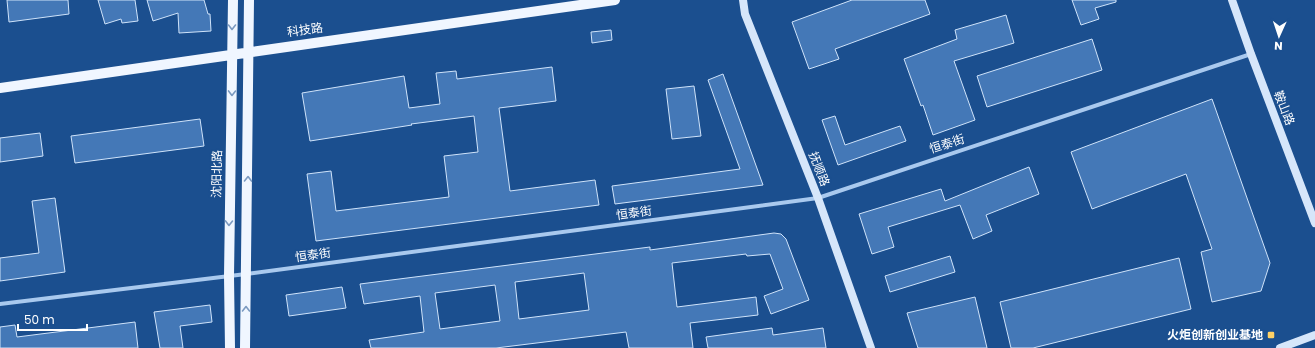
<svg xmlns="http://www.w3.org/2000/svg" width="1315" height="348" font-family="Poppins,'Noto Sans SC',sans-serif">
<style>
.building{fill:#4478b7;stroke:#cfe3fa;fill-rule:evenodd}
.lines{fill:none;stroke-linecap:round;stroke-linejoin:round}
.street{stroke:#a9c9ee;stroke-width:4}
.secondary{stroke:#d6e6fa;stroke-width:8}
.primary{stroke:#f0f6ff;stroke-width:10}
.oneway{stroke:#7b9ac1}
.poi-dot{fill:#ffd166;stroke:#1b4f8f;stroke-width:1.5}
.labels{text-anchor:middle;stroke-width:4;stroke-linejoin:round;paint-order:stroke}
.street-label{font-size:12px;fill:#fff;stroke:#1b4f8f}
.poi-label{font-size:12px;font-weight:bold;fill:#fff;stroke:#1b4f8f;text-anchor:end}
</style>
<rect width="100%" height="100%" fill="#1b4f8f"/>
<path class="building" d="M 7,0 L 68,0 L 69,14 L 9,22 Z
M 98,0 L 135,0 L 138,21 L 122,23 L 121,19 L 105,24 Z
M 147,0 L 204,0 L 208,14 L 210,14 L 211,31 L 179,33 L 178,13 L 153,21 Z
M 852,0 L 925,0 L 930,14 L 835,49 L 839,59 L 809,69 L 792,22 Z
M 1072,0 L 1116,0 L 1116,2 L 1095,8 L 1099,19 L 1081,25 Z
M 1006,15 L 1014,43 L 954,61 L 975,120 L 933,135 L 923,105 L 921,106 L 904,59 L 957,39 L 955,30 Z
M 611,30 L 612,40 L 592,43 L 591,32 Z
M 1092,39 L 1102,70 L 987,107 L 977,76 Z
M 552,67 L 556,101 L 499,108 L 510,191 L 595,180 L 599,205 L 316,241 L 307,174 L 331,171 L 336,211 L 449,197 L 444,156 L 478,152 L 474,116 L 411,124 L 412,125 L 310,141 L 302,93 L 404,76 L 409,108 L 440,104 L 436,73 L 456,71 L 457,79 Z
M 723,74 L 763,185 L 615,204 L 612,186 L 740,169 L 708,80 Z
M 694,86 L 701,136 L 672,139 L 666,89 Z
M 1212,99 L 1270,263 L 1261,291 L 1212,302 L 1201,252 L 1212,249 L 1186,174 L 1092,209 L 1071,152 Z
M 835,116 L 845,145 L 900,126 L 906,141 L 838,165 L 822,120 Z
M 200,119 L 204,146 L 75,163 L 71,136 Z
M 40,133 L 43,156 L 0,162 L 0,138 Z
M 1029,167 L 1039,194 L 986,215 L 992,231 L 973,239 L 960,205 L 888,227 L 894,247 L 872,254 L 859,214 L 941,189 L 945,201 Z
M 55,198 L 65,272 L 0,281 L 0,258 L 39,253 L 32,201 Z
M 774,233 L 781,234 L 786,239 L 809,300 L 771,314 L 764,296 L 783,289 L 770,254 L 747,256 L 746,254 L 672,263 L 677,307 L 756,297 L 758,315 L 690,323 L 693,348 L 629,348 L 626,332 L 496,348 L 371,348 L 369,340 L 424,332 L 420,296 L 364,304 L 360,284 L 650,247 L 650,250 ZM 584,273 L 589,310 L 519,319 L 515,282 ZM 495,285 L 500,321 L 440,329 L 435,293 Z
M 950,256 L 955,272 L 890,292 L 885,276 Z
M 1179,258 L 1191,309 L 1033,348 L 1011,348 L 1000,302 Z
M 342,287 L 346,308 L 289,316 L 286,295 Z
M 975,297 L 987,348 L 918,348 L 907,313 Z
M 210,305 L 212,322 L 180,326 L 183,348 L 160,348 L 154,312 Z
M 135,322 L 138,348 L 0,348 L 0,327 L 15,325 L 17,337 Z
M 772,328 L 773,335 L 823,328 L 826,348 L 708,348 L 706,337 Z"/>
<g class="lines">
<path class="street" d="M 0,304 L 246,274 L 818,198 L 1251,54"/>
<path class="secondary" d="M 743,0 L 745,14 L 818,198 L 871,348
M 1232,0 L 1251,54 L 1315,223
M 1280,348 L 1315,335"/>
<path class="primary" d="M 0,88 L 615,0
M 230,348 L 229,276 L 233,0
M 245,348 L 249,0"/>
</g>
<defs><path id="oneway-chevron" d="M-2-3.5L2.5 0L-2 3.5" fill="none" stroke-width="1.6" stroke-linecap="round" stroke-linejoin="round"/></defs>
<g class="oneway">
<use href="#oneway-chevron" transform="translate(232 27) rotate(90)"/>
<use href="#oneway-chevron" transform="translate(232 93) rotate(91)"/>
<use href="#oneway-chevron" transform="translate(248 179) rotate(-89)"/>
<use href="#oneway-chevron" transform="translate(229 223) rotate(91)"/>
<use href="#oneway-chevron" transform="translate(246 309) rotate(-90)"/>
</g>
<rect class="poi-dot" x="1267" y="331" width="8" height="8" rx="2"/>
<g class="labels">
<g class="street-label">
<text transform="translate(305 30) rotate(-8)" y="4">科技路</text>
<text transform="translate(1284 108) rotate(69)" y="4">鞍山路</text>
<text transform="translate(947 144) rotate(-18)" y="4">恒泰街</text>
<text transform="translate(819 169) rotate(69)" y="4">抚顺路</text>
<text transform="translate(217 174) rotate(-89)" y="4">沈阳北路</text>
<text transform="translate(634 213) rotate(-8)" y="4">恒泰街</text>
<text transform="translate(313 255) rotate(-8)" y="4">恒泰街</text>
</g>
<g class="poi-label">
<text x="1263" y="339">火炬创新创业基地</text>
</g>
</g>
<g transform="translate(1279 36) rotate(183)" stroke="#1b4f8f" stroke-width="3" paint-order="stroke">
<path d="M0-3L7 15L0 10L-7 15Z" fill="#ffffff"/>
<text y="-6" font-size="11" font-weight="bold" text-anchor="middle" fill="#ffffff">N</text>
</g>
<path d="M18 324v6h69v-6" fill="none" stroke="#ffffff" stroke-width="2"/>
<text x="24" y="324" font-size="12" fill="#ffffff" stroke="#1b4f8f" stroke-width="3" paint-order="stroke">50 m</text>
</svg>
